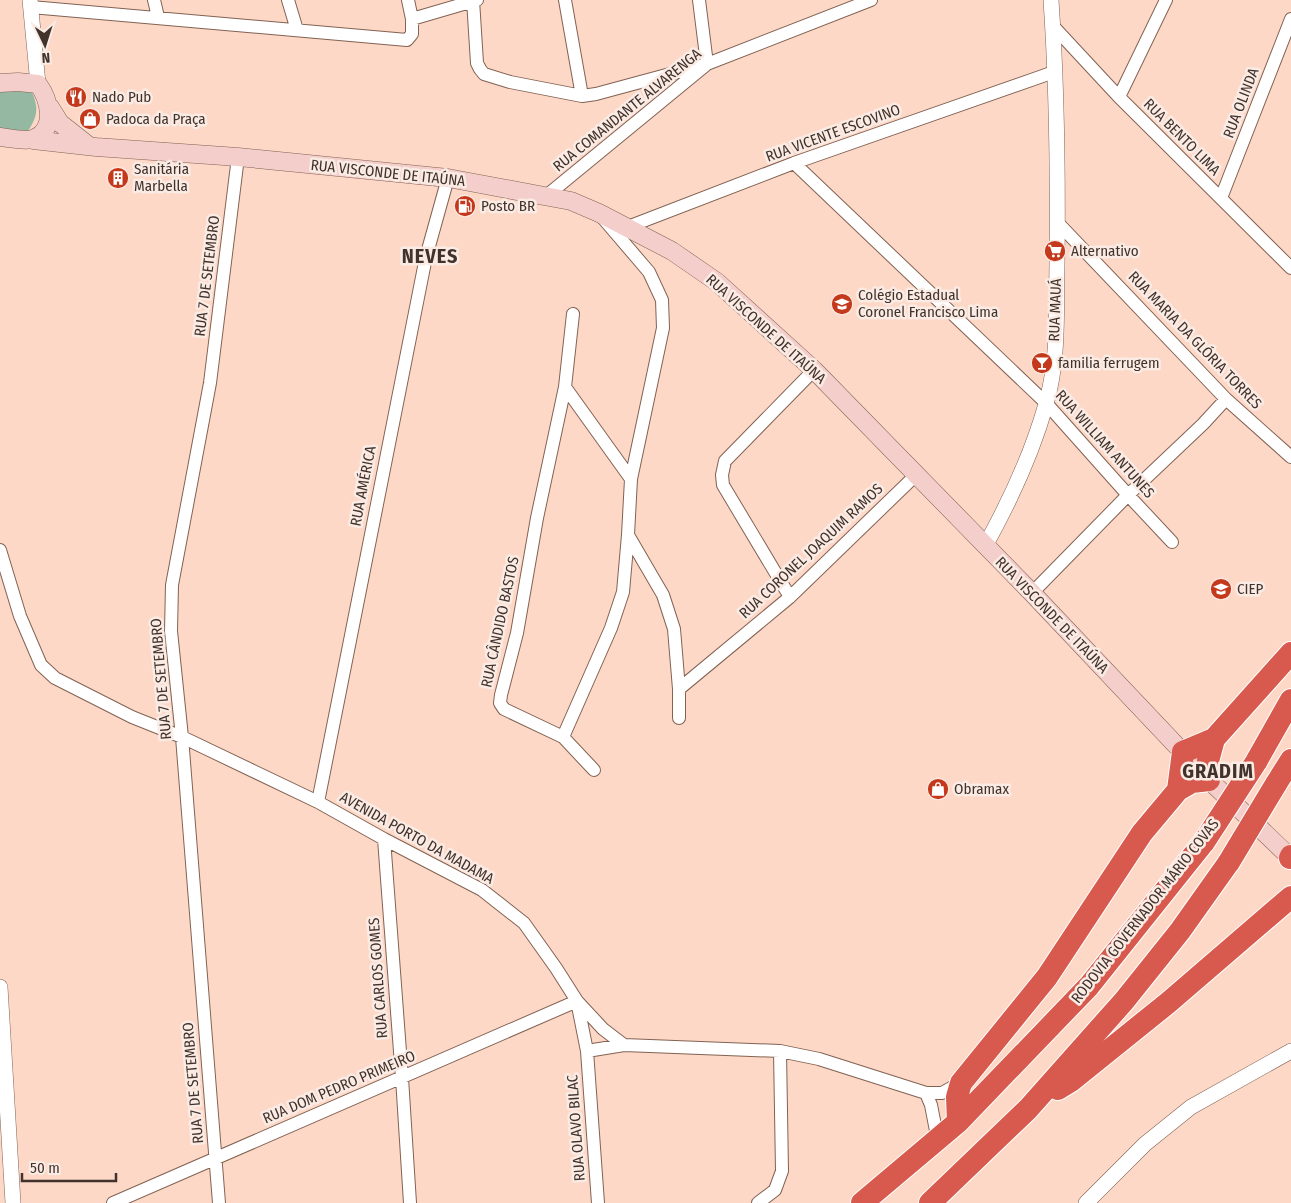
<svg xmlns="http://www.w3.org/2000/svg" width="1291" height="1203" font-family="'Fira Sans Condensed',sans-serif">
<style>
.green{fill:#95b8a3}
.lines{fill:none;stroke-linecap:round;stroke-linejoin:round}
.minor-casing{stroke:#826253;stroke-width:14}
.tertiary-casing{stroke:#826253;stroke-width:16}
.secondary-casing{stroke:#826253;stroke-width:19}
.motorway-casing{stroke:#fff;stroke-width:24}
.minor{stroke:#fff;stroke-width:12}
.tertiary{stroke:#fff;stroke-width:15}
.secondary{stroke:#f3ceca;stroke-width:18}
.motorway{stroke:#d85a4e;stroke-width:22}
.motorway-bridge-casing{stroke:#fff;stroke-width:24;stroke-linecap:butt}
.motorway-bridge{stroke:#d85a4e;stroke-width:22}
.labels{text-anchor:middle;stroke-width:5;stroke-linejoin:round;paint-order:stroke}
.poi-label{font-size:15px;fill:#41332c;stroke:#faebe4;text-anchor:start}
.street-label{font-size:15px;fill:#41332c;stroke:#faebe4}
.district-label{font-size:20px;font-weight:bold;letter-spacing:1px;fill:#41332c;stroke:#faebe4}
</style>
<rect width="100%" height="100%" fill="#fdd8c7"/>
<path class="green" d="M 0,84 L 31,89 C 38,107 39,114 28,131 L 0,130 Z"/>
<g class="lines">
<g class="minor-casing">
<path id="minor" d="M 154,0 L 158,17
M 288,0 L 297,30
M 473,0 L 477,63 L 480,69 L 484,74 L 510,82 L 582,96 L 596,94 L 707,64 L 699,0
M 565,0 L 582,96
M 31,7 L 407,40 L 412,34 L 412,19 L 408,0
M 412,19 L 477,0
M 1053,26 L 1119,97 L 1291,268
M 1119,97 L 1166,0
M 794,163 L 1046,403 L 1128,495 L 1172,542
M 545,197 L 707,64 L 871,0
M 1221,198 L 1291,19
M 1057,222 L 1226,399 L 1291,457
M 625,228 L 794,163 L 1054,72
M 573,314 L 565,387 L 537,518 L 517,633 L 501,695 L 500,703 L 504,709 L 563,737 L 611,628 L 623,592 L 628,535 L 631,479 L 663,328 L 662,300 L 649,272 L 602,217
M 565,387 L 631,479
M 628,535 L 663,595 L 674,629 L 679,689 L 679,718
M 0,550 L 20,616 L 41,665 L 55,678 L 132,717 L 182,737 L 318,802 L 384,839 L 482,890 L 524,923 L 556,968 L 577,1001 L 587,1051 L 624,1045 L 780,1051 L 819,1059 L 926,1093 L 942,1093 L 960,1083
M 1032,593 L 1128,495 L 1203,424 L 1226,399
M 790,597 L 723,485 L 722,475 L 725,461 L 814,370
M 679,689 L 790,597 L 917,474
M 563,737 L 594,770
M 318,802 L 426,257 L 448,178
M 384,839 L 402,1078 L 410,1203
M 587,1051 L 598,1203
M 926,1093 L 931,1105 L 938,1141
M 113,1203 L 577,1001 L 603,1029 L 624,1045
M 219,1203 L 182,737 L 171,631 L 172,585 L 210,383 L 238,157
M 758,1203 L 775,1190 L 782,1171 L 780,1051"/>
</g>
<g class="tertiary-casing">
<path id="tertiary" d="M 30,0 L 38,84
M 985,546 C 1010,501 1032,454 1046,404 C 1059,359 1056,310 1057,265 C 1058,177 1057,88 1051,0
M 0,987 L 13,1203
M 1086,1203 L 1145,1144 L 1191,1107 L 1291,1051"/>
</g>
<g class="secondary-casing">
<path id="secondary" d="M 0,83 L 18,82 L 38,84 C 49,99 57,128 35,138 C 29,142 8,138 0,137
M 50,107 L 60,123 L 89,146
M 33,140 L 96,147 L 238,157 L 448,178 L 571,201 L 599,213 L 672,251 L 717,282 L 814,370 L 1032,593 L 1209,780 L 1291,858"/>
</g>
<g class="motorway-casing">
<path id="motorway" d="M 1256,762 L 1291,700
M 1276,784 L 1291,760
M 1178,790 L 1192,782 L 1209,780 L 1208,761 L 1214,739
M 1290,858 L 1291,856
M 1058,1089 L 1071,1081 L 1169,1002 L 1291,897
M 958,1122 L 957,1097 L 961,1083 L 1047,977 L 1142,833 L 1178,790 L 1183,752 L 1214,739 L 1291,653
M 862,1203 L 958,1122 L 1089,986 L 1204,842
M 930,1203 L 1028,1109 L 1124,1001 L 1180,931 L 1229,862"/>
</g>
<use href="#minor" class="minor"/>
<use href="#tertiary" class="tertiary"/>
<use href="#secondary" class="secondary"/>
<use href="#motorway" class="motorway"/>
<g class="motorway-bridge-casing">
<path id="motorway-bridge" d="M 1204,842 L 1256,762
M 1229,862 L 1276,784"/>
</g>
<use href="#motorway-bridge" class="motorway-bridge"/>
</g>
<defs>
<g id="restaurant-disc" transform="scale(1.125)"><circle r="9.5" fill="#c4391c" stroke="#faebe4"/><path d="M-5-6h1v4h1v-4h1v4h1v-4h1v5L-1.5 .5V6h-2V.5L-5-1ZM5-6V6H3V1.5H1.5Q1.5-4 5-6Z" fill="#fff"/></g>
<g id="shop-disc" transform="scale(1.125)"><circle r="9.5" fill="#c4391c" stroke="#faebe4"/><path d="M-5-2.5h2.3a2.7 3.5 0 0 1 5.4 0H5L5.5 6h-11ZM-1.5-2.5h3a1.5 2.3 0 0 0-3 0Z" fill="#fff"/></g>
<g id="building-disc" transform="scale(1.125)"><circle r="9.5" fill="#c4391c" stroke="#faebe4"/><path d="M-4-6H4V6H1V3H-1V6H-4ZM-2.5-4.3h1.7v1.8h-1.7ZM.8-4.3h1.7v1.8H.8ZM-2.5-1h1.7V.8h-1.7ZM.8-1h1.7V.8H.8Z" fill="#fff"/></g>
<g id="fuel-disc" transform="scale(1.125)"><circle r="9.5" fill="#c4391c" stroke="#faebe4"/><path d="M-5.5-6h7V0h2V4h1.3V-2.5L3-4.5l.8-.8L6-3V5H2.5V1h-1V6h-7ZM-4.2-4.7v3.2H.2V-4.7Z" fill="#fff"/></g>
<g id="supermarket-disc" transform="scale(1.125)"><circle r="9.5" fill="#c4391c" stroke="#faebe4"/><path d="M-6-5.5h2.5l.6 2H6L4.5 2H-2.5L-4.4-4H-6ZM-1.5 3.2a1.3 1.3 0 1 0 .1 0ZM3 3.2a1.3 1.3 0 1 0 .1 0Z" fill="#fff"/></g>
<g id="school-disc" transform="scale(1.125)"><circle r="9.5" fill="#c4391c" stroke="#faebe4"/><path d="M0-5L7-2L0 1L-7-2ZM-4 1L0 2.5L4 1V4Q0 6-4 4Z" fill="#fff"/></g>
<g id="bar-disc" transform="scale(1.125)"><circle r="9.5" fill="#c4391c" stroke="#faebe4"/><path d="M-6-5H6L.8 .8V4.5H3.5V6h-7V4.5H-.8V.8Z" fill="#fff"/></g>
</defs>
<g fill-rule="evenodd">
<use href="#restaurant-disc" x="76" y="97"/>
<use href="#shop-disc" x="90" y="119"/>
<use href="#building-disc" x="118" y="178"/>
<use href="#fuel-disc" x="465" y="206"/>
<use href="#supermarket-disc" x="1055" y="251"/>
<use href="#school-disc" x="842" y="304"/>
<use href="#bar-disc" x="1042" y="363"/>
<use href="#school-disc" x="1221" y="589"/>
<use href="#shop-disc" x="938" y="789"/>
</g>
<g class="labels">
<g class="poi-label">
<text x="92" y="102">Nado Pub</text>
<text x="106" y="124">Padoca da Praça</text>
<text x="134" y="174">Sanitária<tspan x="134" dy="17">Marbella</tspan></text>
<text x="481" y="211">Posto BR</text>
<text x="1071" y="256">Alternativo</text>
<text x="858" y="300">Colégio Estadual<tspan x="858" dy="17">Coronel Francisco Lima</tspan></text>
<text x="1058" y="368">familia ferrugem</text>
<text x="1237" y="594">CIEP</text>
<text x="954" y="794">Obramax</text>
</g>
<g class="street-label">
<text transform="translate(1241 103) rotate(-69)" y="5">RUA OLINDA</text>
<text transform="translate(627 110) rotate(-39)" y="5">RUA COMANDANTE ALVARENGA</text>
<text transform="translate(833 133) rotate(-20)" y="5">RUA VICENTE ESCOVINO</text>
<text transform="translate(1182 137) rotate(45)" y="5">RUA BENTO LIMA</text>
<text transform="translate(388 173) rotate(6)" y="5">RUA VISCONDE DE ITAÚNA</text>
<text transform="translate(207 276) rotate(-83)" y="5">RUA 7 DE SETEMBRO</text>
<text transform="translate(1055 310) rotate(-88)" y="5">RUA MAUÁ</text>
<text transform="translate(766 329) rotate(42)" y="5">RUA VISCONDE DE ITAÚNA</text>
<text transform="translate(1195 340) rotate(46)" y="5">RUA MARIA DA GLÓRIA TORRES</text>
<text transform="translate(1105 444) rotate(48)" y="5">RUA WILLIAM ANTUNES</text>
<text transform="translate(363 486) rotate(-79)" y="5">RUA AMÉRICA</text>
<text transform="translate(811 551) rotate(-43)" y="5">RUA CORONEL JOAQUIM RAMOS</text>
<text transform="translate(1052 615) rotate(46)" y="5">RUA VISCONDE DE ITAÚNA</text>
<text transform="translate(500 622) rotate(-78)" y="5">RUA CÂNDIDO BASTOS</text>
<text transform="translate(161 679) rotate(-95)" y="5">RUA 7 DE SETEMBRO</text>
<text transform="translate(417 838) rotate(29)" y="5">AVENIDA PORTO DA MADAMA</text>
<text transform="translate(1145 911) rotate(-52)" y="5">RODOVIA GOVERNADOR MÁRIO COVAS</text>
<text transform="translate(378 978) rotate(-94)" y="5">RUA CARLOS GOMES</text>
<text transform="translate(193 1083) rotate(-95)" y="5">RUA 7 DE SETEMBRO</text>
<text transform="translate(339 1087) rotate(-23)" y="5">RUA DOM PEDRO PRIMEIRO</text>
<text transform="translate(576 1128) rotate(-94)" y="5">RUA OLAVO BILAC</text>
</g>
<g class="district-label">
<text x="430" y="263">NEVES</text>
<text x="1218" y="778">GRADIM</text>
</g>
</g>
<g transform="translate(45 45) rotate(176)" stroke="#faebe4" stroke-width="4" paint-order="stroke">
<path d="M0-4L9 19L0 12L-9 19Z" fill="#41332c"/>
<text y="-8" font-size="14" font-weight="bold" text-anchor="middle" fill="#41332c">N</text>
</g>
<path d="M22 1173v8h94v-8" fill="none" stroke="#41332c" stroke-width="2.5"/>
<text x="30" y="1173" font-size="15" fill="#41332c" stroke="#faebe4" stroke-width="4" paint-order="stroke">50 m</text>
</svg>
